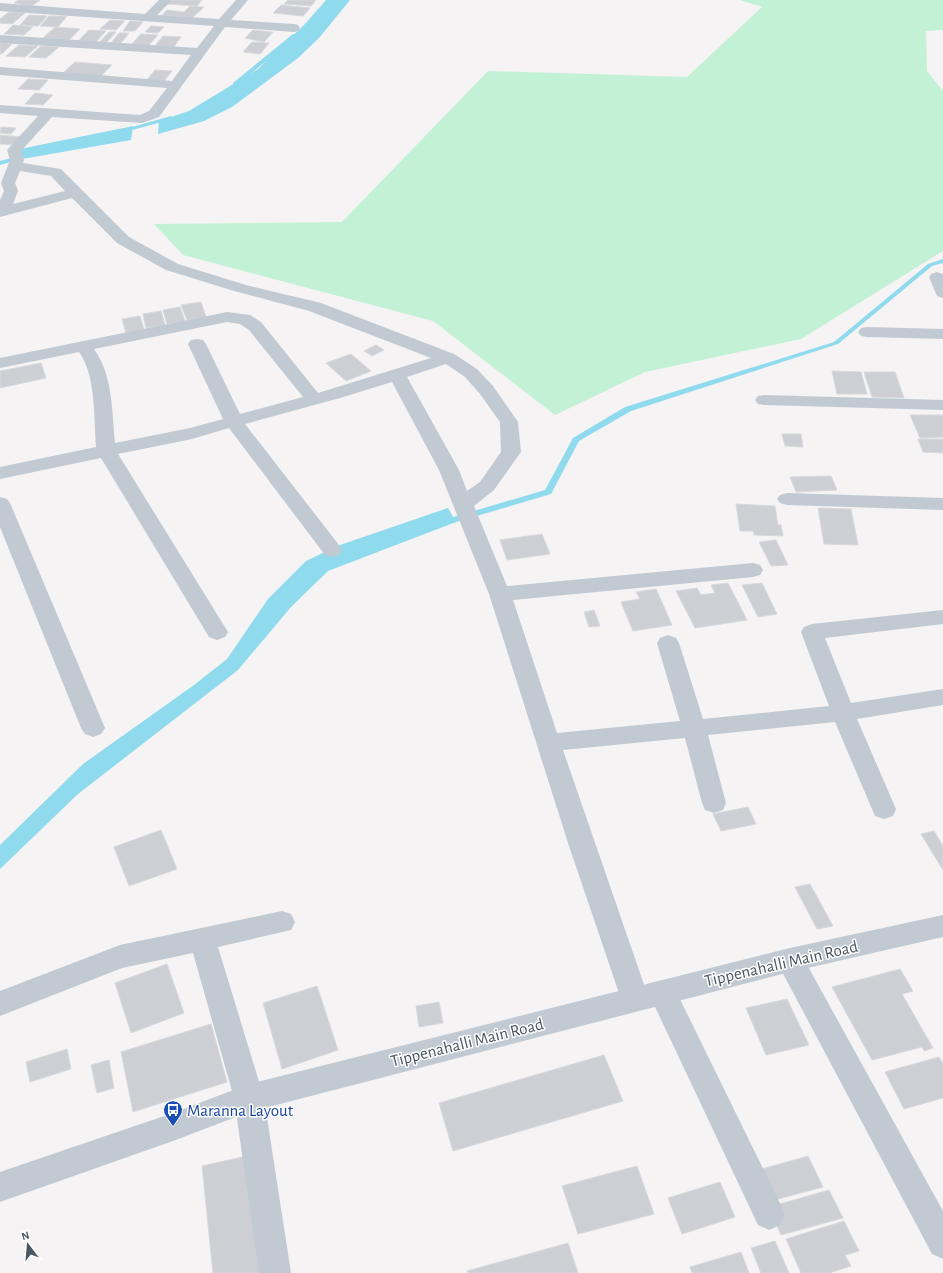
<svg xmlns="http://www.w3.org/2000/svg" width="943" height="1273" font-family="'Alegreya Sans',sans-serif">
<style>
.green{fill:#c3f1d5}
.water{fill:#90daee}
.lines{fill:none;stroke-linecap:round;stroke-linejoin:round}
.stream{fill:#90daee;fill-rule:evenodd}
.building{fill:#cdcfd5;stroke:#d7d9de}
.minor{fill:#c1cad2;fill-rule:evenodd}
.tertiary{fill:#c1cad2;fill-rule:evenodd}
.labels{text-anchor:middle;stroke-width:3;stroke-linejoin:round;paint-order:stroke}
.near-street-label{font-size:17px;fill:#4a5661;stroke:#fff}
.near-transit-label{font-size:17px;fill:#164399;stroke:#fff;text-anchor:start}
</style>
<rect width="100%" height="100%" fill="#f5f3f3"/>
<path class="green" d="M 740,0 L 943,0 L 943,30 L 926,31 L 927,71 L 943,91 L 943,251 L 801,339 L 645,372 L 555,415 L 433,321 L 183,255 L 154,224 L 342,222 L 488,71 L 687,77 L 762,7 Z"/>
<path class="water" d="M 326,0 L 350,0 L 319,38 L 298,58 L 232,107 L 204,121 L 158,134 L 159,121 L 189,111 L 258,69 L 305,24 Z
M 133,126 L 131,140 L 22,159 L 20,149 Z
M 448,508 L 456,522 L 328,571 L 291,607 L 238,670 L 78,794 L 0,869 L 0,845 L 83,764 L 194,685 L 227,659 L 268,599 L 306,561 L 337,546 Z"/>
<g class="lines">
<path class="stream" d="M 293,34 L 298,35 L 237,85 L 233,85 L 233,83 Z
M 171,116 L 174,118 L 173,119 L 121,133 L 118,131 Z
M 22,155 L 24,156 L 24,158 L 0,165 L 0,161 Z
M 943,259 L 943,263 L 932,266 L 838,344 L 631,411 L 579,441 L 551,494 L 443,526 L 439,523 L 440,521 L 545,490 L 573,438 L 625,407 L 834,342 L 928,264 Z"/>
</g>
<path class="building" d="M 18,0 L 40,0 L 32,6 L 14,3 Z
M 171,0 L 202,0 L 197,6 L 167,4 Z
M 288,0 L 316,0 L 311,6 L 284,4 Z
M 281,5 L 310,8 L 303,16 L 273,13 Z
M 190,6 L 204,7 L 192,18 L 162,15 L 167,10 L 184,12 Z
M 9,12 L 25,13 L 12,24 L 0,23 L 0,19 Z
M 29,15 L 47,16 L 38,26 L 20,25 Z
M 49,16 L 67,16 L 58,27 L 40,26 Z
M 110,20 L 125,21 L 116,30 L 100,29 Z
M 130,21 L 143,22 L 135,31 L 123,31 Z
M 13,25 L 33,27 L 24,35 L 4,34 Z
M 151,26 L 164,27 L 158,33 L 145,32 Z
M 55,27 L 80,29 L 69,40 L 43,38 Z
M 89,30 L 106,31 L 95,43 L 78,41 Z
M 253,30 L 273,32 L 264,42 L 245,38 Z
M 109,32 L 116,32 L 107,42 L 100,42 Z
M 119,33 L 129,33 L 121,43 L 111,43 Z
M 141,34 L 158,35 L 148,46 L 131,45 Z
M 163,36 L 181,37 L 173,48 L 154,47 Z
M 252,42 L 269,43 L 260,54 L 243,52 Z
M 0,43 L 12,44 L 2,54 L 0,54 Z
M 19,45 L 38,46 L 25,57 L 6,56 Z
M 41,46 L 59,47 L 46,58 L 29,57 Z
M 75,62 L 112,65 L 100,77 L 63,73 Z
M 155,70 L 172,71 L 164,81 L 147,80 Z
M 28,79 L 48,80 L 39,90 L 18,89 Z
M 35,93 L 53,95 L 43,105 L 25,104 Z
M 1,127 L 16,128 L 11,134 L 0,133 Z
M 0,135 L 22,137 L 14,145 L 0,144 Z
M 201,302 L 206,317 L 187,320 L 181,305 Z
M 180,307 L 185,321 L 167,324 L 163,310 Z
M 161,311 L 165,325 L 146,328 L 143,314 Z
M 140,316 L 144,330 L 126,333 L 122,319 Z
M 376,345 L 384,350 L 372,356 L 364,351 Z
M 351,354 L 371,371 L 346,381 L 326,363 Z
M 41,363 L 46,378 L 0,388 L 0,371 Z
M 832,371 L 861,372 L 867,394 L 837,394 Z
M 864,372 L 895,372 L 904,398 L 872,397 Z
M 910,415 L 943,415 L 943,437 L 920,438 Z
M 782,434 L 801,434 L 803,447 L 785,446 Z
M 918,439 L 943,439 L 943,453 L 923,452 Z
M 831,476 L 837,490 L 796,492 L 790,477 Z
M 736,504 L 775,506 L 778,525 L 781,525 L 783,536 L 754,535 L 753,531 L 740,531 Z
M 818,508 L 851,509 L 858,545 L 824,544 Z
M 542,534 L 550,554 L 507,560 L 500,540 Z
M 776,540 L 788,565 L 771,566 L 759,542 Z
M 728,583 L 747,620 L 695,628 L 676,591 L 697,588 L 701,595 L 715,593 L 711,585 Z
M 762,583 L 777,614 L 758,617 L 742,585 Z
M 656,589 L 672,625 L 633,631 L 621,602 L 640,599 L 636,592 Z
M 594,610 L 600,626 L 589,627 L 584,612 Z
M 748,807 L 756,824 L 721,831 L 713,814 Z
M 161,830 L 177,869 L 129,886 L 114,847 Z
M 934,831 L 943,846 L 943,870 L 921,834 Z
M 810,884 L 833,926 L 817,929 L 795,887 Z
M 167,964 L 184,1013 L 131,1033 L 115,983 Z
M 900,969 L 913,991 L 902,994 L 933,1048 L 924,1051 L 922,1047 L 872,1060 L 832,987 Z
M 317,986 L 338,1050 L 282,1069 L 263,1003 Z
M 787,999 L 809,1045 L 766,1055 L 746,1008 Z
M 439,1002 L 443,1023 L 419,1027 L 416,1006 Z
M 211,1024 L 227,1082 L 133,1112 L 121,1052 Z
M 67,1049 L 71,1069 L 30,1082 L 26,1062 Z
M 604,1055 L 623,1101 L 453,1151 L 439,1103 Z
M 939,1057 L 943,1064 L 943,1098 L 904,1109 L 885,1072 Z
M 109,1060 L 114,1088 L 97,1093 L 91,1065 Z
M 247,1156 L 261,1273 L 213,1273 L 202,1166 Z
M 808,1156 L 823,1187 L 771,1201 L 758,1170 Z
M 637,1166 L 654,1214 L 578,1234 L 562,1186 Z
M 720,1182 L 735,1217 L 682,1234 L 668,1198 Z
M 829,1190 L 843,1218 L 781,1235 L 769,1207 Z
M 844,1221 L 859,1251 L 845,1255 L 851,1266 L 829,1273 L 801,1273 L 786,1239 Z
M 775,1241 L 789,1273 L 761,1273 L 751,1248 Z
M 568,1243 L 578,1273 L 468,1273 L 467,1271 Z
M 741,1252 L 749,1273 L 692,1273 L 690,1267 Z"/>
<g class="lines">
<path class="minor" d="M 159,0 L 172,0 L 157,15 L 219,19 L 236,0 L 248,0 L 231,20 L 294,24 L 298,25 L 300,28 L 298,31 L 294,32 L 225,27 L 159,117 L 142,123 L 52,117 L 21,151 L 24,160 L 23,163 L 61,169 L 129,237 L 178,264 L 246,285 L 321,303 L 454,354 L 477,369 L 493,386 L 518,422 L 521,452 L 494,490 L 474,506 L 507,586 L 753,563 L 760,565 L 763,570 L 760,575 L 753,577 L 513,600 L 557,733 L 680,721 L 657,643 L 660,638 L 668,635 L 676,638 L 679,643 L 703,719 L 829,706 L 801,632 L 804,627 L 812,624 L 943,610 L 943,624 L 825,638 L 851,703 L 943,689 L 943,705 L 857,719 L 896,809 L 893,816 L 884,819 L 875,816 L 835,722 L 708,735 L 726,803 L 723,810 L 714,813 L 705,810 L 702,803 L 685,738 L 563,750 L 649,999 L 645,1008 L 635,1011 L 625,1008 L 621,999 L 569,846 L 489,594 L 439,470 L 392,382 L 340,398 L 245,424 L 339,545 L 342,550 L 339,555 L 332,557 L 325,555 L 229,428 L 192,439 L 118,454 L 228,632 L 225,637 L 217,640 L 209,637 L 101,458 L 0,479 L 0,467 L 96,447 C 94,419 96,375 79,352 L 0,368 L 0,358 L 227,312 L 250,315 L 261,322 L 318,393 L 431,358 L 309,311 L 234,291 L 166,270 L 117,243 L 72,198 L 0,217 L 0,200 L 4,191 L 1,183 L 10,160 L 7,150 L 38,116 L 0,113 L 0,105 L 140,115 L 149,111 L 167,88 L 0,75 L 0,67 L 172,81 L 191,55 L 0,43 L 0,35 L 197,48 L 214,26 L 0,11 L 0,3 L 145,14 ZM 20,171 L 51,176 L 65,191 L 13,204 L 18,191 L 15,183 ZM 227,322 L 240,324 L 249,330 L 303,397 L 240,414 L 206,344 L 203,340 L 197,339 L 191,340 L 188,344 L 223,419 L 190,428 L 115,443 C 112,412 113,375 94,349 ZM 446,364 L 465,377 L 480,394 L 500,422 L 501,452 L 480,482 L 467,491 L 459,470 L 407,377 Z
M 937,272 L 943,274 L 943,298 L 937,296 L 929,277 L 931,274 Z
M 867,327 L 943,329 L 943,339 L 867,337 L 861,336 L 858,332 L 861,328 Z
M 764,395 L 943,400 L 943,410 L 764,405 L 758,404 L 755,400 L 758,396 Z
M 787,493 L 943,498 L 943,510 L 787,505 L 780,503 L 777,499 L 780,495 Z
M 0,497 L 7,499 L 10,503 L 105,728 L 101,734 L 93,737 L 85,734 L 81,728 L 0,527 Z
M 282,911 L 291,914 L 295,922 L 291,930 L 218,947 L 264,1098 L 291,1273 L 259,1273 L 234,1098 L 193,953 L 122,968 L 0,1016 L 0,991 L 120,945 Z
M 790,948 L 800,952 L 943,1211 L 943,1259 L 932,1254 L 780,968 L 776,960 L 780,952 Z
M 662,980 L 672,983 L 780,1203 L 785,1214 L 780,1225 L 769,1230 L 758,1225 L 648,992 L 652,983 Z"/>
<path class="tertiary" d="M 943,915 L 943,937 L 790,972 L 249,1112 L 173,1141 L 0,1202 L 0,1172 L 173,1113 L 249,1084 L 790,948 Z"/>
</g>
<defs>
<g id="bus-pin" transform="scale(1)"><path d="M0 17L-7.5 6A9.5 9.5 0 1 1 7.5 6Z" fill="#1a4fb4" stroke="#fff"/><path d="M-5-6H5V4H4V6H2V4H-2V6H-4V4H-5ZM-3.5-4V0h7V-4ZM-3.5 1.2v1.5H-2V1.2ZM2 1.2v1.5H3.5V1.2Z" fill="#fff"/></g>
</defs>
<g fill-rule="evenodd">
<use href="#bus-pin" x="173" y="1110"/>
</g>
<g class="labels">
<g class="near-street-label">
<text transform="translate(781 963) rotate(-13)" y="6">Tippenahalli Main Road</text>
<text transform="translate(467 1042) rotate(-14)" y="6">Tippenahalli Main Road</text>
</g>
<g class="near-transit-label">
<text x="187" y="1116">Maranna Layout</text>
</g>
</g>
<g transform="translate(28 1245) rotate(344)" stroke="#ffffff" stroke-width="3" paint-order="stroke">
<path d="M0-3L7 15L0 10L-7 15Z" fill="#4a5661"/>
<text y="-6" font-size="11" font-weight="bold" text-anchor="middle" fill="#4a5661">N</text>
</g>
</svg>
